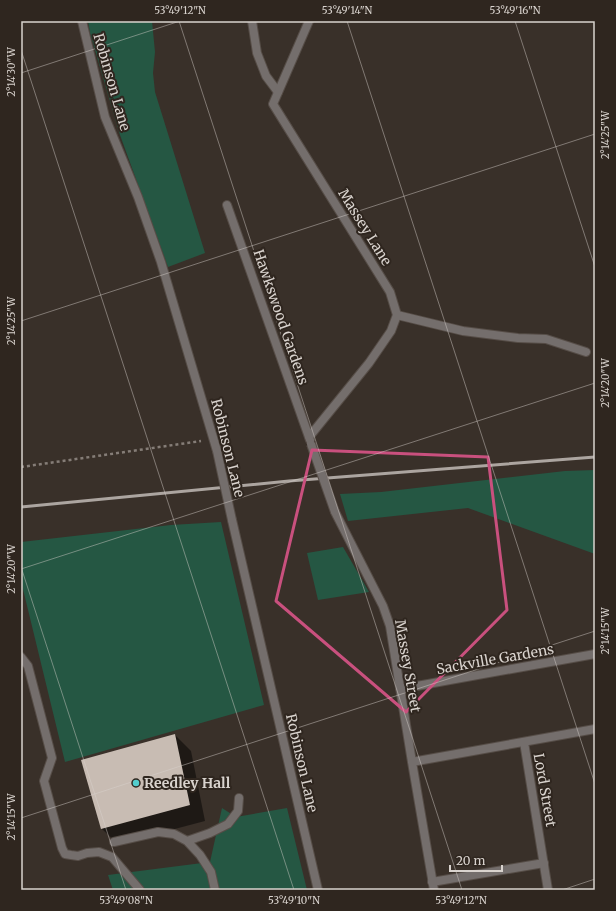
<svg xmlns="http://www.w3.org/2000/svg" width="616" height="911" font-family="Merriweather,serif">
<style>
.green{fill:#255743}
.shadow{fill:#0007}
.building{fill:#c8bcb3}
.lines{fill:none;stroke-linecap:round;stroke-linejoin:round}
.lane-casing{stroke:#564d47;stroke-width:10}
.street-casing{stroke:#564d47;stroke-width:10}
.path{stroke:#857d77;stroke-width:2.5;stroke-dasharray:3 3;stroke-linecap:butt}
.lane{stroke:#746e6c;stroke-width:8}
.street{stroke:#746e6c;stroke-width:8}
.rail{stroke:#aca5a0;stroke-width:3}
.street-bridge-casing{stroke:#564d47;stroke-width:10;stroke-linecap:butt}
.street-bridge{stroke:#746e6c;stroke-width:8}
.marked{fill:none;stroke:#c9507e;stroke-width:3;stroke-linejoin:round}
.ticks{fill:none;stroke:#d9d3ce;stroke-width:1;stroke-opacity:0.45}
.poi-dot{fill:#52cdcd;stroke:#2f261f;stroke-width:1.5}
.labels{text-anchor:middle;stroke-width:4;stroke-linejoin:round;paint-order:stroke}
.street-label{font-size:14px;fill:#d9d3ce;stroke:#2f261f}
.poi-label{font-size:14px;font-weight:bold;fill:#d9d3ce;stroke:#2f261f;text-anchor:start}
.neatline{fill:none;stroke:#d9d3ce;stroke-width:1.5}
.ticks-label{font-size:10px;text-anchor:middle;fill:#d9d3ce}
</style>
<rect width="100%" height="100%" fill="#393029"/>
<path class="green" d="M 88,21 L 152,21 L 155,52 L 153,73 L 155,92 L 205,253 L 168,267 L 120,135 L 90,33 Z
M 595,470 L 595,554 L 468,508 L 348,521 L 340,494 L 381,492 L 565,471 Z
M 221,522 L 264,705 L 65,762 L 21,581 L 21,542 L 171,525 Z
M 343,547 L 369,592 L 318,600 L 307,553 Z
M 222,808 L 236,817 L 287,808 L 307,890 L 113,890 L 108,875 L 210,862 Z"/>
<path class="shadow" d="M 175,735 L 191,751 L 205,821 L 118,844 L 102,829 Z"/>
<path class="building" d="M 175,734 L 190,805 L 101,829 L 81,760 Z"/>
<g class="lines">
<g class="lane-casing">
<path id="lane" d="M 252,21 L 257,53 L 266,76 L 278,92
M 397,315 L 463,331 L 518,338 L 546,339 L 586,352
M 21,657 L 28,666 L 52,758 L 44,781 L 62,848 L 65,854 L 71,855 L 78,856 L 87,853 L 99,852 L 112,857 L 140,890
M 187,841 L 210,833 L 228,824 L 238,811 L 239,798
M 114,842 L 158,832 L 174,834 L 187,841 L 200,855 L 211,872 L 215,890
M 432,882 L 544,863"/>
</g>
<g class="street-casing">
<path id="street" d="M 82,21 L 105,117 L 138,197 L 161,262 L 217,451
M 309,21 L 273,104 L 390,292 L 397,315 L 391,331 L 369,363 L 309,437
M 227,205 L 310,440
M 335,512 L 383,606 L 390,626 L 412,762 L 434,890
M 232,520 L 318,890
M 400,689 L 595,654
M 524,742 L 548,890
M 412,762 L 595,729"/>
</g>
<path class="path" d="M 21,467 L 201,441"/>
<use href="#lane" class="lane"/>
<use href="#street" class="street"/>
<path class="rail" d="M 21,507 L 289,481 L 595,457"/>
<g class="street-bridge-casing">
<path id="street-bridge" d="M 311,444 L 335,512
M 217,451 L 232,520"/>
</g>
<use href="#street-bridge" class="street-bridge"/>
</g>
<path class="marked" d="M 312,450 L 488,457 L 507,610 L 406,712 L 276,601 Z"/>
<path class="ticks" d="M 179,21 L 462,890M 347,21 L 595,784M 515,21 L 595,267M 21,50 L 294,890M 21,73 L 180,21M 21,321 L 595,134M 21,567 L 126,890M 21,569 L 595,383M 21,818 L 595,631M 562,890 L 595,879"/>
<circle class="poi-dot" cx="136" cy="783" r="4"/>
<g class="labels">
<g class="street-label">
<text transform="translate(112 82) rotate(74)" y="5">Robinson Lane</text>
<text transform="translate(365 227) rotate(58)" y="5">Massey Lane</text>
<text transform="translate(281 317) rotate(71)" y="5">Hawkswood Gardens</text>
<text transform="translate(228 448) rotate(76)" y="5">Robinson Lane</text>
<text transform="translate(495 659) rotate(-10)" y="5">Sackville Gardens</text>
<text transform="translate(408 666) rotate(80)" y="5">Massey Street</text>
<text transform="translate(302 763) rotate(77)" y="5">Robinson Lane</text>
<text transform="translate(545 790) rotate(80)" y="5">Lord Street</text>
</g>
<g class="poi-label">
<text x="144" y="788">Reedley Hall</text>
</g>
</g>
<rect width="616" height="911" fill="none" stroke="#2f261f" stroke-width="44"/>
<path d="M450 865v6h52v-6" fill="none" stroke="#d9d3ce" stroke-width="2"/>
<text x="456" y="865" font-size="12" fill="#d9d3ce" stroke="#2f261f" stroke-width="3" paint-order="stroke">20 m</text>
<rect x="22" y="22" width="572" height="867" class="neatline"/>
<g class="ticks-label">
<text x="180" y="14">53°49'12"N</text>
<text x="347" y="14">53°49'14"N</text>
<text x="515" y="14">53°49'16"N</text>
<text transform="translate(11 72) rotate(-90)" y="4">2°14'30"W</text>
<text transform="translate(605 135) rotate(-90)" y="4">2°14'25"W</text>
<text transform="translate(11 321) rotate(-90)" y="4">2°14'25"W</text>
<text transform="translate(605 383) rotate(-90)" y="4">2°14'20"W</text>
<text transform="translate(11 569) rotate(-90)" y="4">2°14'20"W</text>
<text transform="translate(605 631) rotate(-90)" y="4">2°14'15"W</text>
<text transform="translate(11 817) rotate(-90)" y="4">2°14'15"W</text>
<text x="126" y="904">53°49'08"N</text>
<text x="294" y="904">53°49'10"N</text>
<text x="461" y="904">53°49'12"N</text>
</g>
</svg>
